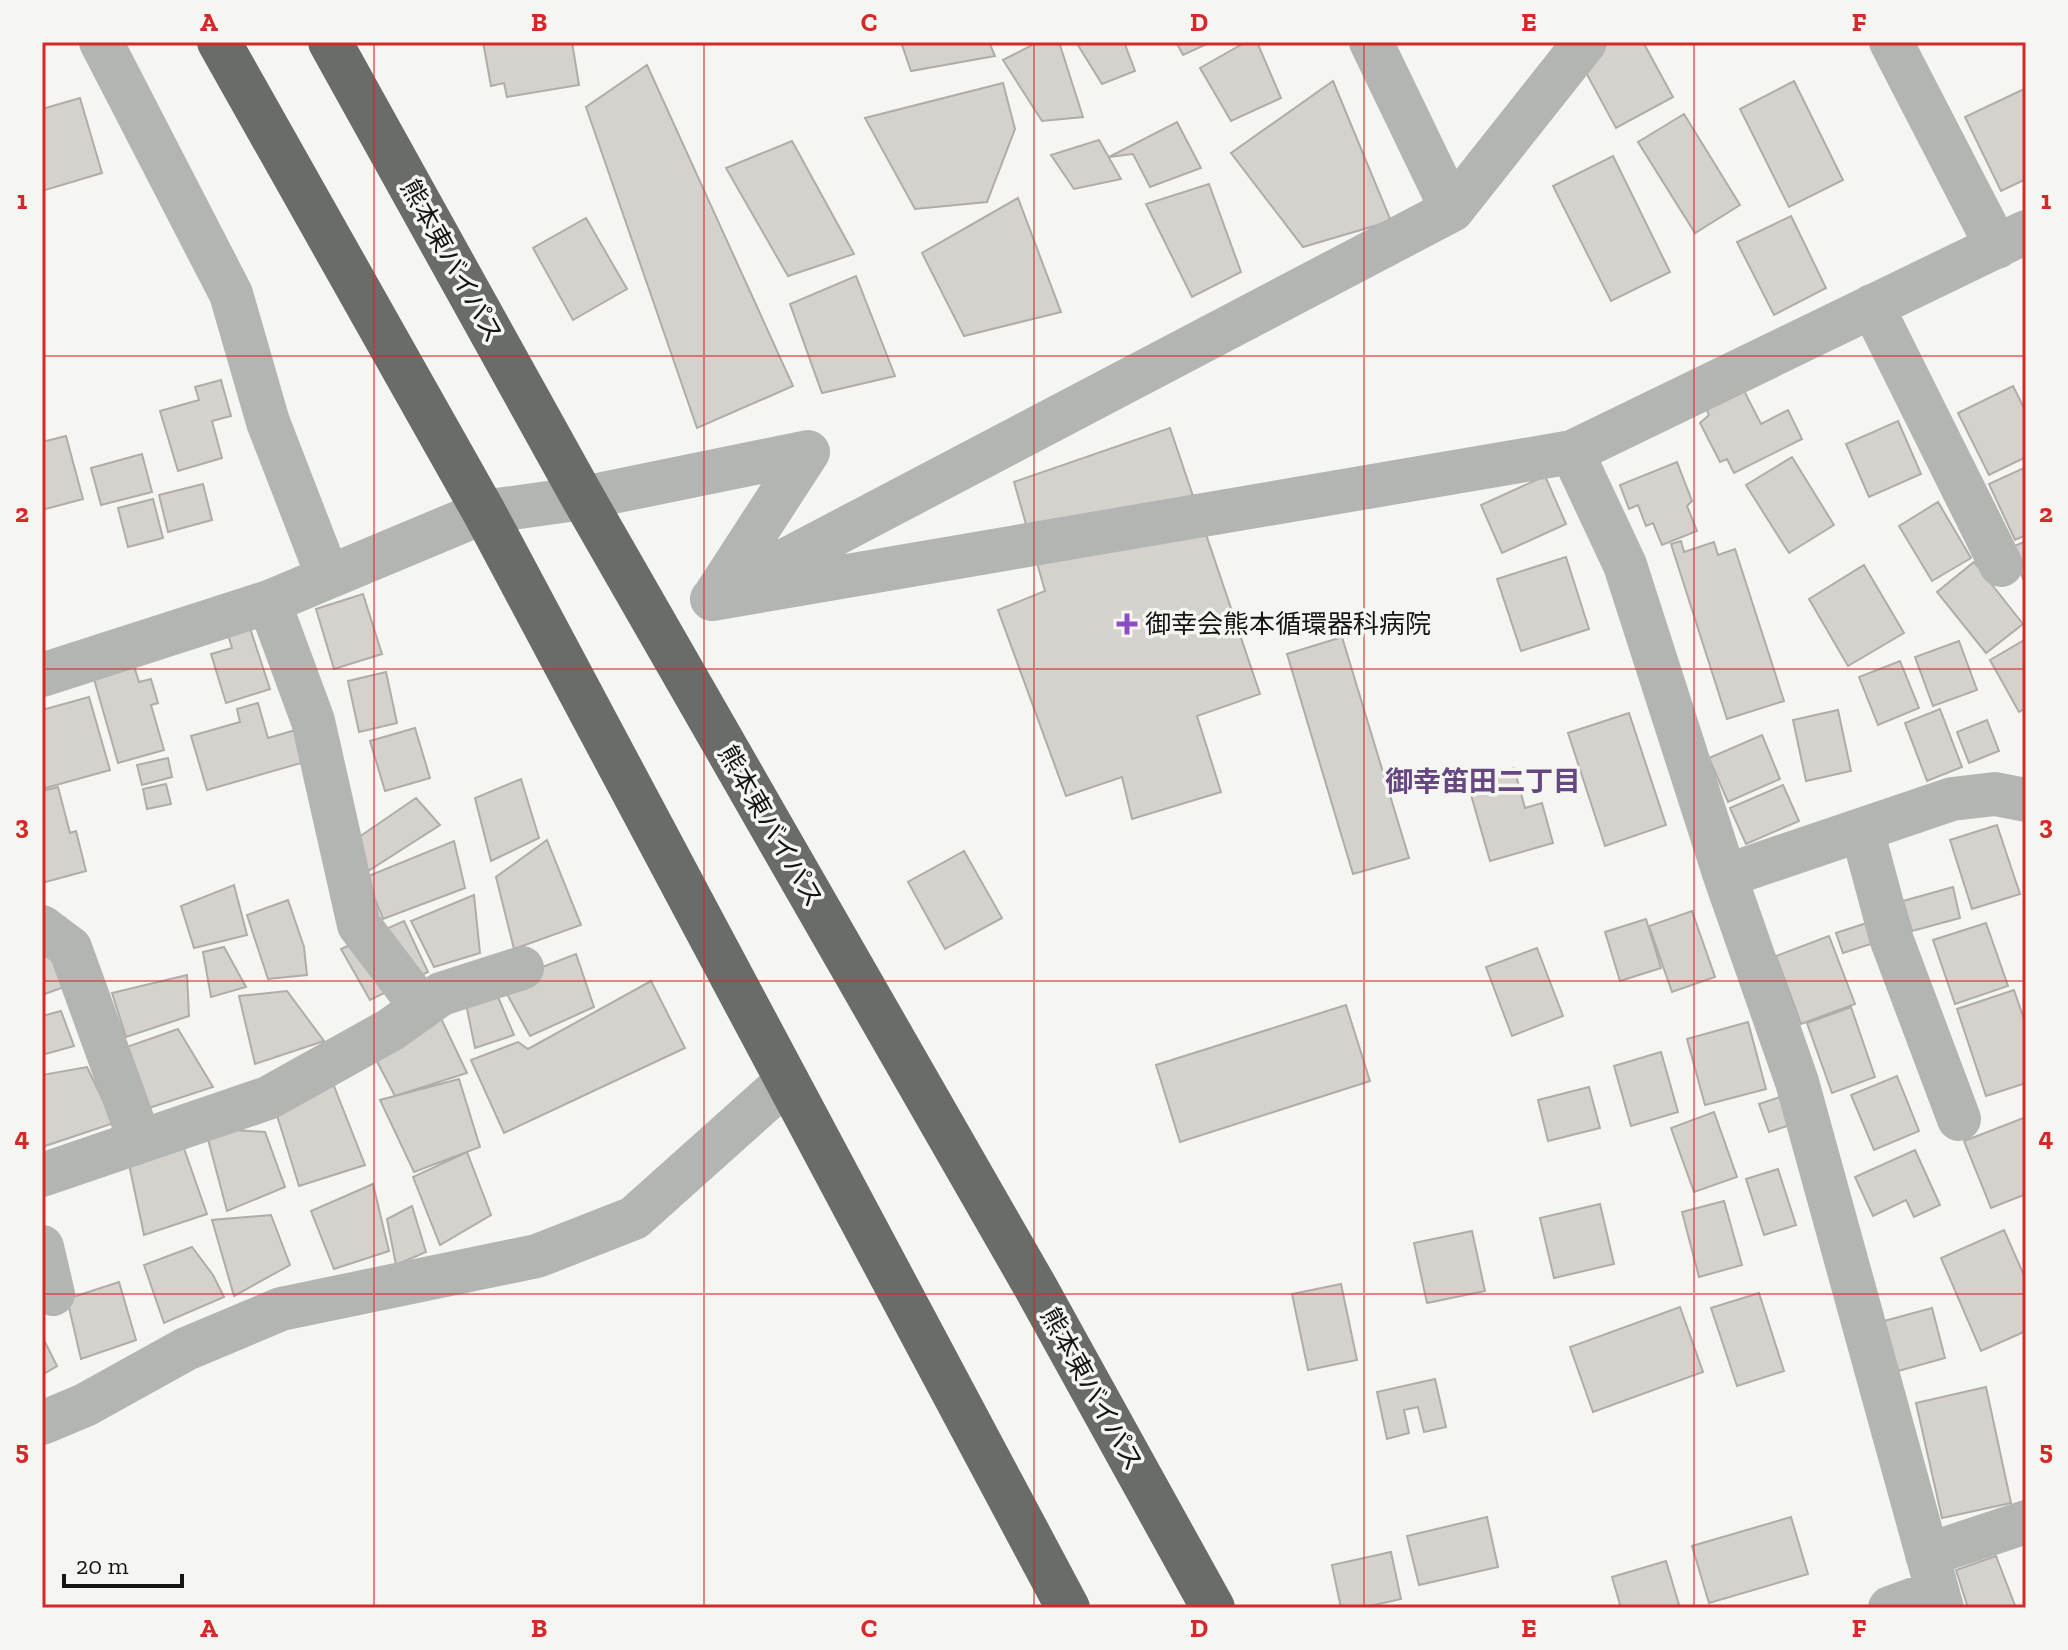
<svg xmlns="http://www.w3.org/2000/svg" width="2068" height="1650" font-family="'Zilla Slab','Noto Sans JP',serif">
<style>
.building{fill:#d5d2ce;stroke:#afaca9;stroke-width:2}
.lines{fill:none;stroke-linecap:round;stroke-linejoin:round}
.street{stroke:#b3b5b3;stroke-width:44}
.highway{stroke:#696c69;stroke-width:44}
.grid{fill:none;stroke:#d62828;stroke-width:2;stroke-opacity:0.55}
.poi-dot{fill:#8d4cc1;stroke:#f5f6f1;stroke-width:3}
.labels{text-anchor:middle;stroke-width:7;stroke-linejoin:round;paint-order:stroke}
.street-label{font-size:26px;fill:#141412;stroke:#f5f6f1}
.poi-label{font-size:26px;fill:#141412;stroke:#f5f6f1;text-anchor:start}
.neighbourhood-label{font-size:28px;font-weight:bold;fill:#664782;stroke:#f5f6f1}
.neatline{fill:none;stroke:#d62828;stroke-width:3}
.grid-label{font-size:26px;text-anchor:middle;font-weight:bold;fill:#d62828}
</style>
<rect width="100%" height="100%" fill="#f5f6f1"/>
<path class="building" d="M 483,42 L 572,42 L 579,85 L 507,97 L 504,83 L 491,86 Z
M 901,42 L 989,42 L 995,56 L 911,71 Z
M 1038,42 L 1059,42 L 1083,117 L 1042,121 L 1003,60 Z
M 1076,42 L 1124,42 L 1135,71 L 1102,84 Z
M 1176,42 L 1211,42 L 1183,55 Z
M 1246,42 L 1257,42 L 1281,98 L 1231,121 L 1200,68 Z
M 1603,42 L 1643,42 L 1673,97 L 1616,128 L 1577,56 Z
M 647,65 L 793,386 L 697,428 L 586,107 Z
M 1333,81 L 1391,221 L 1303,247 L 1231,153 Z
M 1794,81 L 1843,180 L 1789,207 L 1740,109 Z
M 1003,83 L 1015,129 L 987,202 L 915,209 L 865,118 Z
M 2026,88 L 2026,179 L 2001,191 L 1965,117 Z
M 80,98 L 102,173 L 42,191 L 42,109 Z
M 1684,114 L 1740,205 L 1695,233 L 1638,142 Z
M 1177,122 L 1201,168 L 1150,187 L 1133,154 L 1109,157 Z
M 1099,140 L 1121,179 L 1074,189 L 1051,155 Z
M 792,141 L 854,254 L 788,276 L 726,168 Z
M 1613,156 L 1670,272 L 1611,301 L 1553,186 Z
M 1209,184 L 1241,272 L 1192,297 L 1146,204 Z
M 1018,198 L 1061,312 L 964,336 L 922,253 Z
M 1791,216 L 1826,288 L 1774,315 L 1737,242 Z
M 586,218 L 627,289 L 573,320 L 533,248 Z
M 856,276 L 895,376 L 822,393 L 790,304 Z
M 221,380 L 231,416 L 212,421 L 222,458 L 178,471 L 160,411 L 199,400 L 195,387 Z
M 1740,383 L 1761,424 L 1788,410 L 1802,439 L 1734,473 L 1727,459 L 1720,462 L 1700,423 L 1709,415 L 1703,402 Z
M 2013,386 L 2026,412 L 2026,457 L 1989,475 L 1958,413 Z
M 1898,421 L 1921,474 L 1869,497 L 1846,444 Z
M 1170,428 L 1260,694 L 1197,716 L 1221,792 L 1132,819 L 1122,777 L 1066,796 L 998,610 L 1045,591 L 1014,482 Z
M 66,436 L 83,499 L 42,510 L 42,442 Z
M 142,454 L 152,492 L 101,505 L 91,468 Z
M 1792,457 L 1834,525 L 1789,553 L 1746,485 Z
M 1677,462 L 1692,501 L 1687,506 L 1697,531 L 1662,545 L 1653,523 L 1646,526 L 1638,505 L 1629,509 L 1620,485 Z
M 2026,467 L 2026,535 L 2015,540 L 1989,484 Z
M 1545,476 L 1566,524 L 1502,553 L 1481,505 Z
M 203,484 L 212,520 L 168,532 L 159,495 Z
M 153,499 L 163,538 L 128,547 L 118,508 Z
M 1938,502 L 1971,558 L 1932,581 L 1899,526 Z
M 1681,541 L 1684,552 L 1714,542 L 1718,555 L 1735,549 L 1784,701 L 1727,719 L 1671,544 Z
M 2026,541 L 2026,585 L 2010,548 Z
M 1566,557 L 1589,629 L 1521,651 L 1497,579 Z
M 1974,562 L 2023,624 L 1986,653 L 1937,592 Z
M 1864,565 L 1904,633 L 1848,666 L 1809,599 Z
M 363,594 L 382,654 L 334,669 L 316,609 Z
M 248,622 L 270,689 L 226,703 L 211,654 L 232,648 L 226,628 Z
M 1342,637 L 1409,858 L 1353,874 L 1287,654 Z
M 2026,639 L 2026,708 L 2019,712 L 1990,660 Z
M 1959,641 L 1977,690 L 1933,706 L 1915,657 Z
M 130,653 L 139,682 L 151,679 L 158,703 L 151,705 L 164,750 L 118,763 L 90,665 Z
M 1900,661 L 1919,708 L 1878,725 L 1859,677 Z
M 386,672 L 397,723 L 359,732 L 348,681 Z
M 89,697 L 110,770 L 42,789 L 42,710 Z
M 258,703 L 268,738 L 299,729 L 308,761 L 207,790 L 191,736 L 240,722 L 237,709 Z
M 1940,709 L 1962,767 L 1927,781 L 1905,723 Z
M 1838,710 L 1851,771 L 1806,781 L 1793,720 Z
M 1629,713 L 1666,825 L 1605,846 L 1568,733 Z
M 1987,720 L 1999,751 L 1969,763 L 1957,732 Z
M 415,728 L 430,778 L 385,791 L 370,741 Z
M 1762,735 L 1780,779 L 1728,802 L 1709,758 Z
M 168,758 L 172,777 L 142,785 L 137,765 Z
M 1514,768 L 1525,808 L 1542,803 L 1553,843 L 1490,861 L 1467,781 Z
M 521,779 L 539,838 L 491,861 L 475,798 Z
M 166,784 L 171,804 L 147,809 L 143,789 Z
M 1783,785 L 1799,821 L 1746,844 L 1730,808 Z
M 58,787 L 70,833 L 76,831 L 86,871 L 42,883 L 42,791 Z
M 416,798 L 440,825 L 337,891 L 324,861 Z
M 1997,825 L 2020,894 L 1972,909 L 1950,840 Z
M 547,840 L 581,925 L 514,949 L 496,877 Z
M 454,841 L 465,888 L 383,919 L 366,877 Z
M 964,851 L 1002,918 L 945,949 L 908,882 Z
M 234,885 L 247,935 L 194,948 L 181,906 Z
M 1953,887 L 1960,918 L 1912,931 L 1903,901 Z
M 474,895 L 480,953 L 434,967 L 411,921 Z
M 288,900 L 304,947 L 307,975 L 268,979 L 247,915 Z
M 1692,911 L 1715,977 L 1672,992 L 1649,926 Z
M 42,916 L 67,986 L 42,995 Z
M 1646,919 L 1661,968 L 1620,981 L 1605,932 Z
M 1879,919 L 1886,939 L 1843,953 L 1836,933 Z
M 404,921 L 428,972 L 370,1000 L 341,949 Z
M 1986,923 L 2008,986 L 1955,1004 L 1933,940 Z
M 1829,936 L 1855,1004 L 1801,1024 L 1776,956 Z
M 224,947 L 246,987 L 211,997 L 203,952 Z
M 1537,948 L 1563,1016 L 1512,1036 L 1486,967 Z
M 576,954 L 594,1007 L 530,1036 L 501,983 Z
M 187,975 L 189,1016 L 126,1037 L 112,993 Z
M 651,981 L 685,1048 L 504,1133 L 471,1060 L 518,1042 L 528,1049 Z
M 2014,990 L 2026,1025 L 2026,1083 L 1986,1096 L 1957,1009 Z
M 287,991 L 324,1041 L 255,1064 L 239,996 Z
M 498,997 L 514,1035 L 475,1048 L 465,999 Z
M 1346,1005 L 1370,1081 L 1180,1142 L 1156,1065 Z
M 1851,1007 L 1875,1077 L 1832,1093 L 1807,1023 Z
M 436,1008 L 467,1073 L 395,1096 L 371,1050 Z
M 61,1011 L 74,1046 L 42,1055 L 42,1016 Z
M 1748,1022 L 1766,1089 L 1705,1105 L 1687,1039 Z
M 178,1029 L 213,1087 L 146,1109 L 121,1049 Z
M 1661,1052 L 1678,1112 L 1631,1126 L 1614,1066 Z
M 87,1067 L 114,1123 L 42,1147 L 42,1075 Z
M 1897,1076 L 1919,1131 L 1874,1150 L 1851,1095 Z
M 459,1079 L 480,1147 L 414,1172 L 380,1100 Z
M 332,1081 L 365,1165 L 299,1186 L 275,1109 Z
M 1589,1087 L 1600,1128 L 1548,1141 L 1538,1100 Z
M 1786,1095 L 1796,1123 L 1769,1132 L 1759,1104 Z
M 1714,1112 L 1737,1177 L 1694,1192 L 1671,1128 Z
M 2026,1117 L 2026,1194 L 1991,1208 L 1964,1141 Z
M 205,1128 L 265,1132 L 285,1187 L 227,1211 Z
M 181,1140 L 207,1214 L 144,1235 L 127,1155 Z
M 1915,1150 L 1940,1205 L 1914,1217 L 1906,1200 L 1873,1216 L 1855,1177 Z
M 467,1152 L 491,1215 L 440,1245 L 413,1177 Z
M 1778,1169 L 1796,1225 L 1764,1235 L 1746,1179 Z
M 373,1184 L 389,1251 L 334,1269 L 311,1211 Z
M 1724,1201 L 1742,1265 L 1699,1277 L 1682,1212 Z
M 1600,1204 L 1614,1264 L 1554,1278 L 1540,1218 Z
M 412,1206 L 426,1252 L 396,1265 L 387,1219 Z
M 271,1215 L 290,1265 L 234,1296 L 212,1220 Z
M 2004,1230 L 2026,1280 L 2026,1331 L 1981,1351 L 1941,1258 Z
M 1472,1231 L 1485,1291 L 1427,1303 L 1414,1243 Z
M 192,1247 L 213,1275 L 224,1297 L 164,1323 L 144,1265 Z
M 119,1282 L 136,1340 L 81,1359 L 67,1299 Z
M 1341,1284 L 1357,1360 L 1308,1370 L 1292,1294 Z
M 1759,1293 L 1784,1371 L 1737,1386 L 1711,1308 Z
M 1680,1307 L 1703,1372 L 1593,1412 L 1570,1347 Z
M 1932,1308 L 1945,1358 L 1898,1371 L 1884,1321 Z
M 42,1336 L 57,1366 L 42,1375 Z
M 1435,1379 L 1446,1427 L 1424,1432 L 1418,1407 L 1404,1410 L 1409,1433 L 1387,1439 L 1377,1392 Z
M 1986,1387 L 2011,1503 L 1942,1518 L 1916,1403 Z
M 1487,1517 L 1498,1567 L 1419,1585 L 1407,1536 Z
M 1791,1517 L 1808,1574 L 1709,1603 L 1692,1546 Z
M 1391,1552 L 1401,1599 L 1361,1608 L 1341,1608 L 1332,1565 Z
M 1996,1556 L 2016,1608 L 1968,1608 L 1956,1570 Z
M 1666,1561 L 1680,1608 L 1621,1608 L 1612,1577 Z"/>
<g class="lines">
<path class="street" d="M 101,42 L 231,294 L 268,422 L 328,577
M 1371,42 L 1452,210
M 1891,42 L 1997,247
M 1872,306 L 2001,565
M 1572,452 L 2026,232
M 746,581 L 1452,210 L 1585,42
M 712,599 L 1572,452 L 1625,565 L 1725,876 L 1797,1082 L 1942,1608
M 269,602 L 313,721 L 359,925 L 422,1008
M 42,675 L 269,602 L 484,512 L 583,498 L 808,452 L 714,597
M 1862,830 L 1891,938 L 1959,1119
M 1725,876 L 1952,799 L 1995,794 L 2026,800
M 42,927 L 70,948 L 140,1141
M 42,1175 L 268,1098 L 390,1030 L 441,994 L 522,968
M 42,1247 L 53,1294 L 42,1253
M 42,1423 L 85,1405 L 186,1349 L 281,1309 L 537,1256 L 634,1218 L 787,1081
M 1927,1555 L 2026,1522
M 1890,1608 L 1937,1591"/>
<path class="highway" d="M 219,42 L 484,512 L 1068,1608
M 330,42 L 583,498 L 1036,1288 L 1213,1608"/>
</g>
<path class="grid" d="M 374,42 L 374,1608M 704,42 L 704,1608M 1034,42 L 1034,1608M 1364,42 L 1364,1608M 1694,42 L 1694,1608M 42,356 L 2026,356M 42,669 L 2026,669M 42,981 L 2026,981M 42,1294 L 2026,1294"/>
<path class="poi-dot" d="M1123 612h8v8h8v8h-8v8h-8v-8h-8v-8h8z"/>
<g class="labels">
<g class="street-label">
<text transform="translate(452 261) rotate(61)" y="9">熊本東バイパス</text>
<text transform="translate(771 826) rotate(60)" y="9">熊本東バイパス</text>
<text transform="translate(1092 1389) rotate(61)" y="9">熊本東バイパス</text>
</g>
<g class="poi-label">
<text x="1145" y="633">御幸会熊本循環器科病院</text>
</g>
<g class="neighbourhood-label">
<text x="1483" y="791">御幸笛田二丁目</text>
</g>
</g>
<rect width="2068" height="1650" fill="none" stroke="#f5f6f1" stroke-width="88"/>
<path d="M64 1574v12h118v-12" fill="none" stroke="#141412" stroke-width="4"/>
<text x="76" y="1574" font-size="24" fill="#141412" stroke="#f5f6f1" stroke-width="6" paint-order="stroke">20 m</text>
<rect x="44" y="44" width="1980" height="1562" class="neatline"/>
<g class="grid-label">
<text x="209" y="31">A</text>
<text x="539" y="31">B</text>
<text x="869" y="31">C</text>
<text x="1199" y="31">D</text>
<text x="1529" y="31">E</text>
<text x="1859" y="31">F</text>
<text x="22" y="209">1</text>
<text x="2046" y="209">1</text>
<text x="22" y="522">2</text>
<text x="2046" y="522">2</text>
<text x="22" y="834">3</text>
<text x="2046" y="834">3</text>
<text x="22" y="1146">4</text>
<text x="2046" y="1146">4</text>
<text x="22" y="1459">5</text>
<text x="2046" y="1459">5</text>
<text x="209" y="1637">A</text>
<text x="539" y="1637">B</text>
<text x="869" y="1637">C</text>
<text x="1199" y="1637">D</text>
<text x="1529" y="1637">E</text>
<text x="1859" y="1637">F</text>
</g>
</svg>
